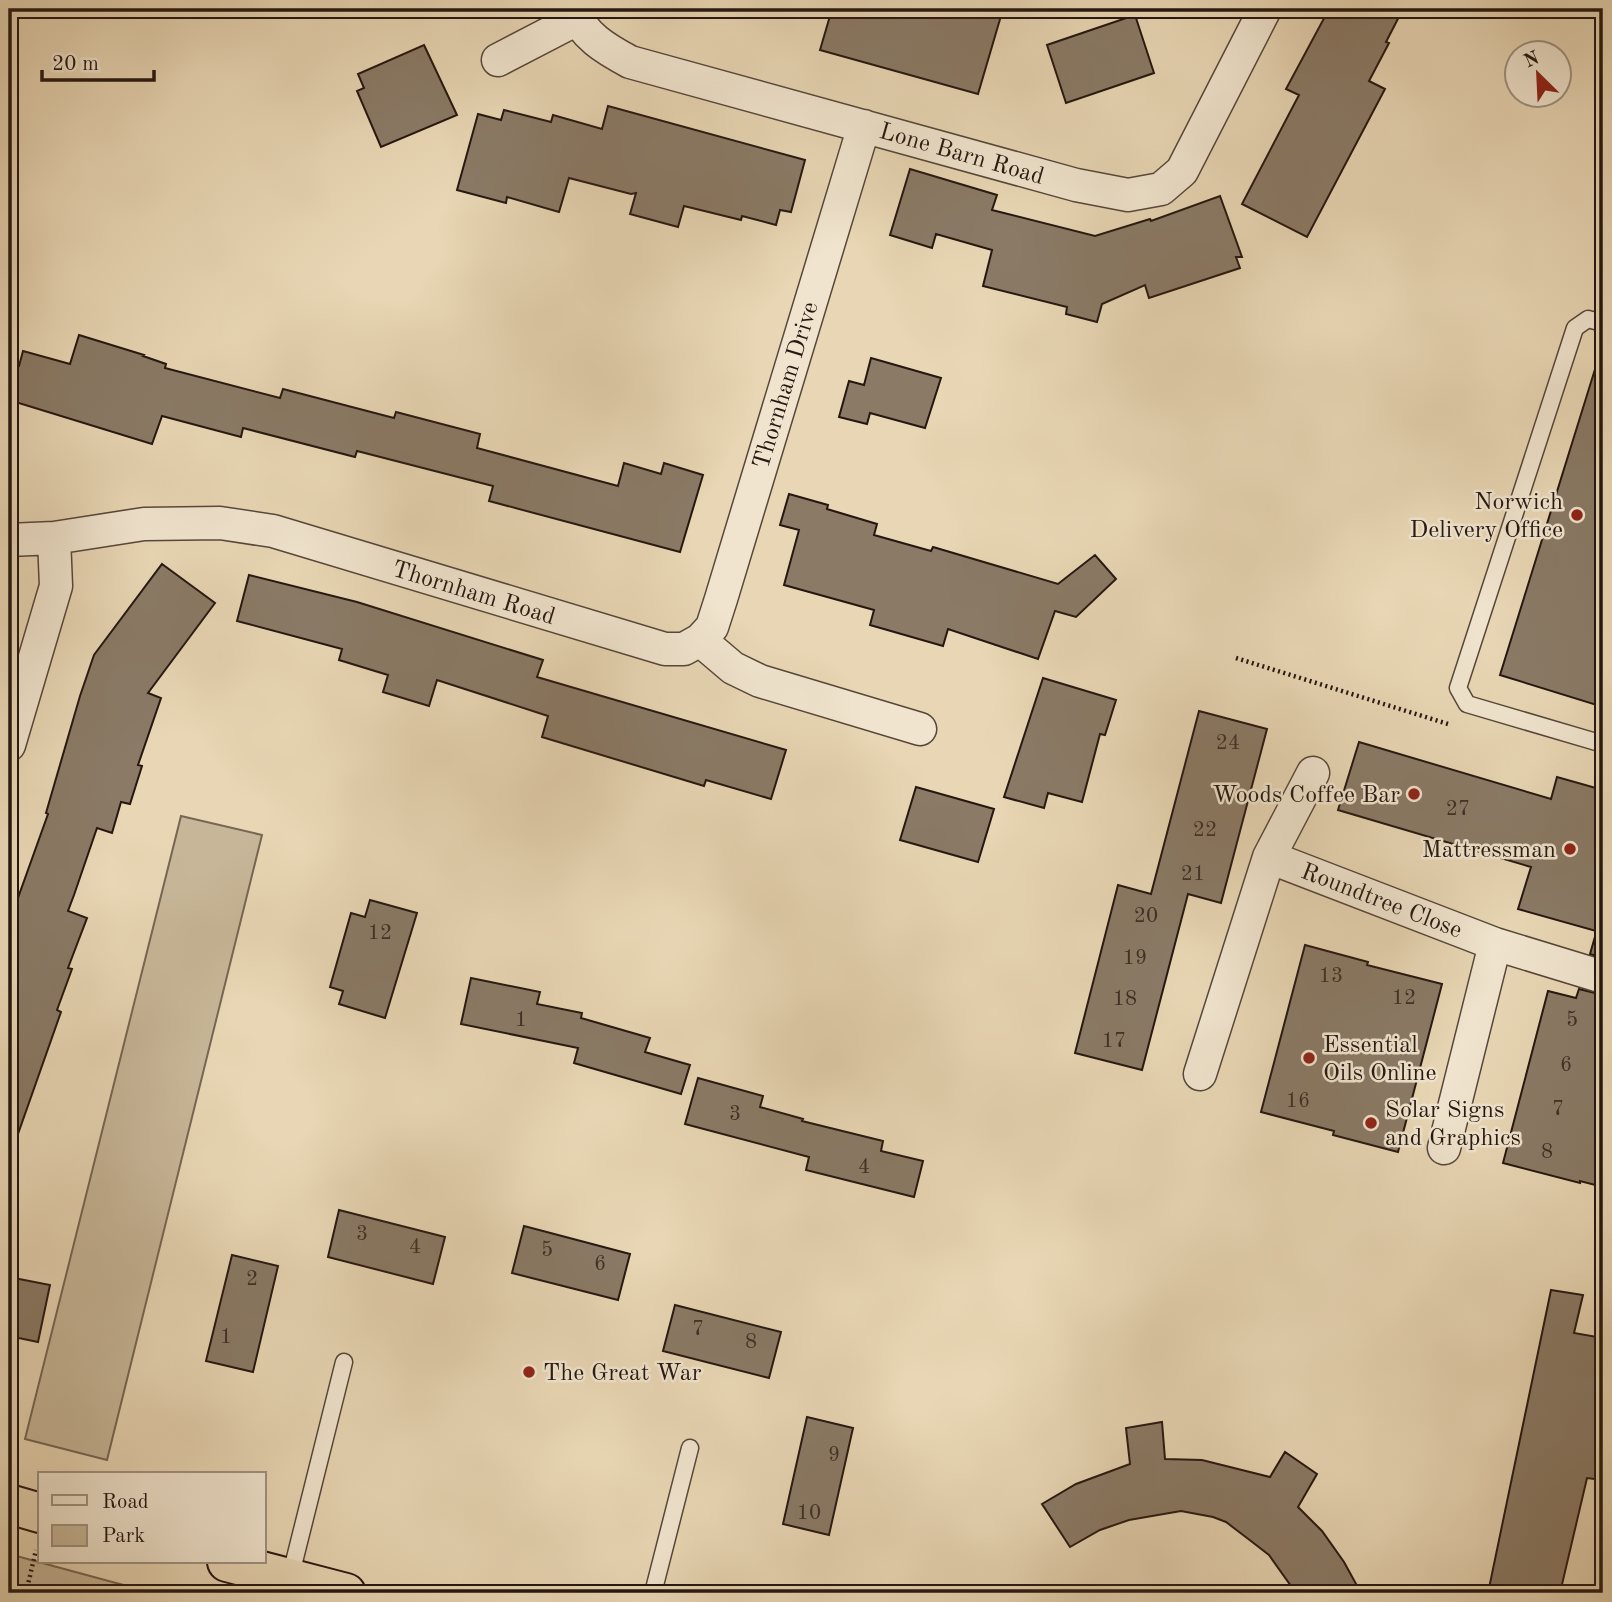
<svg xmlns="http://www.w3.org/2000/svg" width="1612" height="1602" font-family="'Old Standard TT',serif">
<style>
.green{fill:#c7b698;stroke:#766654;stroke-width:2}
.building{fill:#8a7a66;stroke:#251711;stroke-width:2}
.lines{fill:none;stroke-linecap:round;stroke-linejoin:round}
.lane-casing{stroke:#56473a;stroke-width:19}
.street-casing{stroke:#56473a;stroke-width:35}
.highway-casing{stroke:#251711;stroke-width:42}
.path{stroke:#251711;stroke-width:4.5;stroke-dasharray:2 3.5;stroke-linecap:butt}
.lane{stroke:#f0e4ce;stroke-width:16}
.street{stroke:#f0e4ce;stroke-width:32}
.highway{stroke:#e8d6b4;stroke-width:38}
.poi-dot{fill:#8f2418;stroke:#f0e4ce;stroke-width:2.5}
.labels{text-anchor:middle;stroke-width:5;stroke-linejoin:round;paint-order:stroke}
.number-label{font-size:21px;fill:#3e3026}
.street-label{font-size:24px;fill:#251711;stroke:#f0e4ce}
.poi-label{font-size:24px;fill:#251711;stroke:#f0e4ce;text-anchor:end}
</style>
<rect width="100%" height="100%" fill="#e8d6b4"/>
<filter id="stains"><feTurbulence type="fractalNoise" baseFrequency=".00286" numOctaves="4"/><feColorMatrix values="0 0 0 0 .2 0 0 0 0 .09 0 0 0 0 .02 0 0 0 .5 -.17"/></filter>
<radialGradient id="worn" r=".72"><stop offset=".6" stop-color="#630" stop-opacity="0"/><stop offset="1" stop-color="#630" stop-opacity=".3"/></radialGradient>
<path class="green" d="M 181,816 L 262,835 L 107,1460 L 25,1439 Z
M 9,1554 L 153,1593 L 9,1593 Z"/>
<path class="building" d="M 832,9 L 1003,9 L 978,94 L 820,50 Z
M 1329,9 L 1403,9 L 1386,42 L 1389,43 L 1369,81 L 1385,89 L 1307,237 L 1242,204 L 1299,95 L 1286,89 Z
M 1135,15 L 1154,73 L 1066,103 L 1047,45 Z
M 424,45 L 457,115 L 381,147 L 357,91 L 364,88 L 358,74 Z
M 608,106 L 805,160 L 791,212 L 780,210 L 776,225 L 742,216 L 741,220 L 684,206 L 678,227 L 630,214 L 636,193 L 631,194 L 569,178 L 559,212 L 507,197 L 506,203 L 457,190 L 478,114 L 501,120 L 504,110 L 551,122 L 553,115 L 602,129 Z
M 910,169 L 997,195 L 992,210 L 1095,236 L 1150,219 L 1151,221 L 1220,196 L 1242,257 L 1236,257 L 1240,268 L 1149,298 L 1145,285 L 1102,304 L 1097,322 L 1066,314 L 1067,307 L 983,286 L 992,250 L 936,234 L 932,248 L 890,235 Z
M 79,335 L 144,355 L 143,356 L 166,364 L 165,368 L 280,398 L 283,389 L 394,418 L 396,412 L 480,434 L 477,448 L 618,486 L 624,463 L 661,474 L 664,463 L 703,475 L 680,552 L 489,501 L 493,486 L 357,451 L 355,457 L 243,428 L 241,437 L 162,416 L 152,444 L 9,400 L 9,362 L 19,366 L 23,351 L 70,364 Z
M 871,358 L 941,378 L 925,428 L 870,413 L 867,424 L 839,417 L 849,381 L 864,385 Z
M 1596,366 L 1603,367 L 1603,707 L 1500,675 Z
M 789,494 L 828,505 L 827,509 L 877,524 L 874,535 L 931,551 L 933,547 L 1058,584 L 1095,555 L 1116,579 L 1076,617 L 1055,611 L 1038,659 L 948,629 L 943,646 L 870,625 L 874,610 L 784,585 L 799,530 L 780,525 Z
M 162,564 L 215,603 L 148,693 L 161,698 L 138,765 L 142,766 L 130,804 L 121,802 L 112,833 L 97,828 L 74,895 L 68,911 L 87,918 L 68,968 L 72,969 L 57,1010 L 61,1012 L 13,1148 L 9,1147 L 9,923 L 48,814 L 46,813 L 80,696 L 94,655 Z
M 249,575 L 357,602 L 543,660 L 537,677 L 786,750 L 771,799 L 706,780 L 704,786 L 542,737 L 548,716 L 437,680 L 429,706 L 383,692 L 388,675 L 339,660 L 342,649 L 237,621 Z
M 1043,678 L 1116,700 L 1105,735 L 1100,734 L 1082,802 L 1048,793 L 1044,808 L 1004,797 Z
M 1199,711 L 1267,729 L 1221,903 L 1188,894 L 1142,1070 L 1075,1053 L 1118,885 L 1151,894 Z
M 1359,742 L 1551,799 L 1557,777 L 1603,790 L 1603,933 L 1518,909 L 1531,867 L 1338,810 Z
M 916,787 L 994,809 L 978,862 L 900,840 Z
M 370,900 L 417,913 L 385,1018 L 339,1004 L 343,991 L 330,987 L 351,913 L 365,917 Z
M 1596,933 L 1603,934 L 1603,958 L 1590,954 Z
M 1305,945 L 1368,962 L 1367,965 L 1442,984 L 1398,1152 L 1333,1135 L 1334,1131 L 1261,1112 Z
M 471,978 L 540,992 L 537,1004 L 582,1013 L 581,1018 L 650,1038 L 645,1052 L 690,1065 L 681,1094 L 574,1063 L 578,1048 L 461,1024 Z
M 1579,989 L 1603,995 L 1603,1187 L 1580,1181 L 1580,1183 L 1503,1163 L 1548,991 L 1576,998 Z
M 698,1078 L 763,1096 L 760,1107 L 803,1119 L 802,1121 L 883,1141 L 881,1151 L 923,1161 L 914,1197 L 806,1170 L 809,1157 L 685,1124 Z
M 339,1210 L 445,1237 L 433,1284 L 328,1257 Z
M 524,1226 L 630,1254 L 618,1300 L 512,1273 Z
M 232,1255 L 278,1266 L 253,1372 L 206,1361 Z
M 9,1277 L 50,1285 L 38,1342 L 9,1336 Z
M 1551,1290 L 1583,1295 L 1574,1333 L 1603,1338 L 1603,1480 L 1587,1478 L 1560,1593 L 1488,1593 Z
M 675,1305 L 781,1332 L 769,1378 L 663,1351 Z
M 807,1417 L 853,1428 L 829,1535 L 783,1524 Z
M 1162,1422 L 1165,1459 L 1202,1460 L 1270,1477 L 1285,1452 L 1317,1474 L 1298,1507 L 1322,1531 L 1344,1562 L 1361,1593 L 1296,1593 L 1269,1555 L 1247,1538 L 1226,1522 L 1213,1517 L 1181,1511 L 1129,1520 L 1100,1530 L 1070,1547 L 1042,1504 L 1076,1484 L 1130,1464 L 1126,1428 Z"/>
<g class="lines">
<g class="lane-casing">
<path id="lane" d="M 1603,323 L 1588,319 L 1575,328 L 1458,688 L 1467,704 L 1603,744
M 290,1578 L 344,1362
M 653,1593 L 690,1448"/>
</g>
<g class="street-casing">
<path id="street" d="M 573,9 C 583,36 606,49 630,62 L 1076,185 L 1128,195 L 1161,189 L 1182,171 L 1265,9
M 498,60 L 577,19
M 9,540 L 54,538 L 144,524 L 220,523 L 273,531 L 665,649 L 684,649 L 700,640 L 733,668 L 760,681 L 920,729
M 700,640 L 712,627 L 721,599 L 864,126
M 9,745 L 56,586 L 54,538
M 1269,857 L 1495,944 L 1603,977
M 1200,1074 L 1269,857 L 1313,773
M 1444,1148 L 1495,944"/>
</g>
<g class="highway-casing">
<path id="highway" d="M 9,1504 L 40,1513
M 227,1562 L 346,1593"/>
</g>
<path class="path" d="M 1236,658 L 1448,724
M 26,1593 L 36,1550"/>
<use href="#lane" class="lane"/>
<use href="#street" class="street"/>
<use href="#highway" class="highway"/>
</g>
<g class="poi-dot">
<circle cx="1577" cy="515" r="7"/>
<circle cx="1414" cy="794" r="7"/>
<circle cx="1570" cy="849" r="7"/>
<circle cx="1309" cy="1058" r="7"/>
<circle cx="1371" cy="1123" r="7"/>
<circle cx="529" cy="1372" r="7"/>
</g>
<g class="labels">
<g class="number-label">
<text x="1228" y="749">24</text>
<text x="1458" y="815">27</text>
<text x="1205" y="836">22</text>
<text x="1193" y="880">21</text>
<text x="1146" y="922">20</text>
<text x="380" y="939">12</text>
<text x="1135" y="964">19</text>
<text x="1331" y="982">13</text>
<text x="1404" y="1004">12</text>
<text x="1125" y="1005">18</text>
<text x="521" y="1026">1</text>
<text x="1572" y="1026">5</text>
<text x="1114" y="1047">17</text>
<text x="1566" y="1071">6</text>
<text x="1298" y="1107">16</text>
<text x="1558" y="1115">7</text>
<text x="735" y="1120">3</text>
<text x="1547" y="1158">8</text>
<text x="864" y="1173">4</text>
<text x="362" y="1240">3</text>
<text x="415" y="1253">4</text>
<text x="547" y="1256">5</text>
<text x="600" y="1270">6</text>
<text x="252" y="1285">2</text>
<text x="698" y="1335">7</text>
<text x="226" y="1343">1</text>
<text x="751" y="1348">8</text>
<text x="834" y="1461">9</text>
<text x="809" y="1519">10</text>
</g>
<g class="street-label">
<text transform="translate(962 153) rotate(16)" y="8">Lone Barn Road</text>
<text transform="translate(785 385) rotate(-73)" y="8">Thornham Drive</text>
<text transform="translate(474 592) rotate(17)" y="8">Thornham Road</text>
<text transform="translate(1382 900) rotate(21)" y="8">Roundtree Close</text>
</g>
<g class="poi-label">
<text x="1563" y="509">Norwich<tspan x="1563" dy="28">Delivery Office</tspan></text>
<text x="1400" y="802">Woods Coffee Bar</text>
<text x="1556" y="857">Mattressman</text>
<text x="1323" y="1052" text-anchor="start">Essential<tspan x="1323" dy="28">Oils Online</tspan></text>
<text x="1385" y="1117" text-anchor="start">Solar Signs<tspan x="1385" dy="28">and Graphics</tspan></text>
<text x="543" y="1380" text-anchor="start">The Great War</text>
</g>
</g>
<rect width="1612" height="1602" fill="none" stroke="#e8d6b4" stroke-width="35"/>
<rect x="10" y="10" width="1591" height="1581" fill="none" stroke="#251711" stroke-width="3.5"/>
<rect x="18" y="18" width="1577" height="1567" fill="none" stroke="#251711" stroke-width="2"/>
<rect x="38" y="1472" width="228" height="91" fill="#f0e4ce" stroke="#9f9282" stroke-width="2"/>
<rect x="52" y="1495" width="35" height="10" fill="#f0e4ce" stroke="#9f9282" stroke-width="2"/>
<text x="102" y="1508" font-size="21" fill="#251711">Road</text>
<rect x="52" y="1525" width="35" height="21" fill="#c7b698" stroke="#9f9282" stroke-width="2"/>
<text x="102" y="1542" font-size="21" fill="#251711">Park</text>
<g transform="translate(1538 74) rotate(336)"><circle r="33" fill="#f0e4ce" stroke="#9f9282" stroke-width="2"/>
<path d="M0-5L12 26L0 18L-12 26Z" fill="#8f2418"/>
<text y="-10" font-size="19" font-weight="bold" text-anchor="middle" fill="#251711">N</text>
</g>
<path d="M42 70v10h112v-10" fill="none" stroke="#251711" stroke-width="3.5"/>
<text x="52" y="70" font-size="21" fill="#251711" stroke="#f0e4ce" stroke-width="5" paint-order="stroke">20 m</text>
<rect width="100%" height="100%" filter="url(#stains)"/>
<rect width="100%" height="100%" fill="url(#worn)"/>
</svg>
